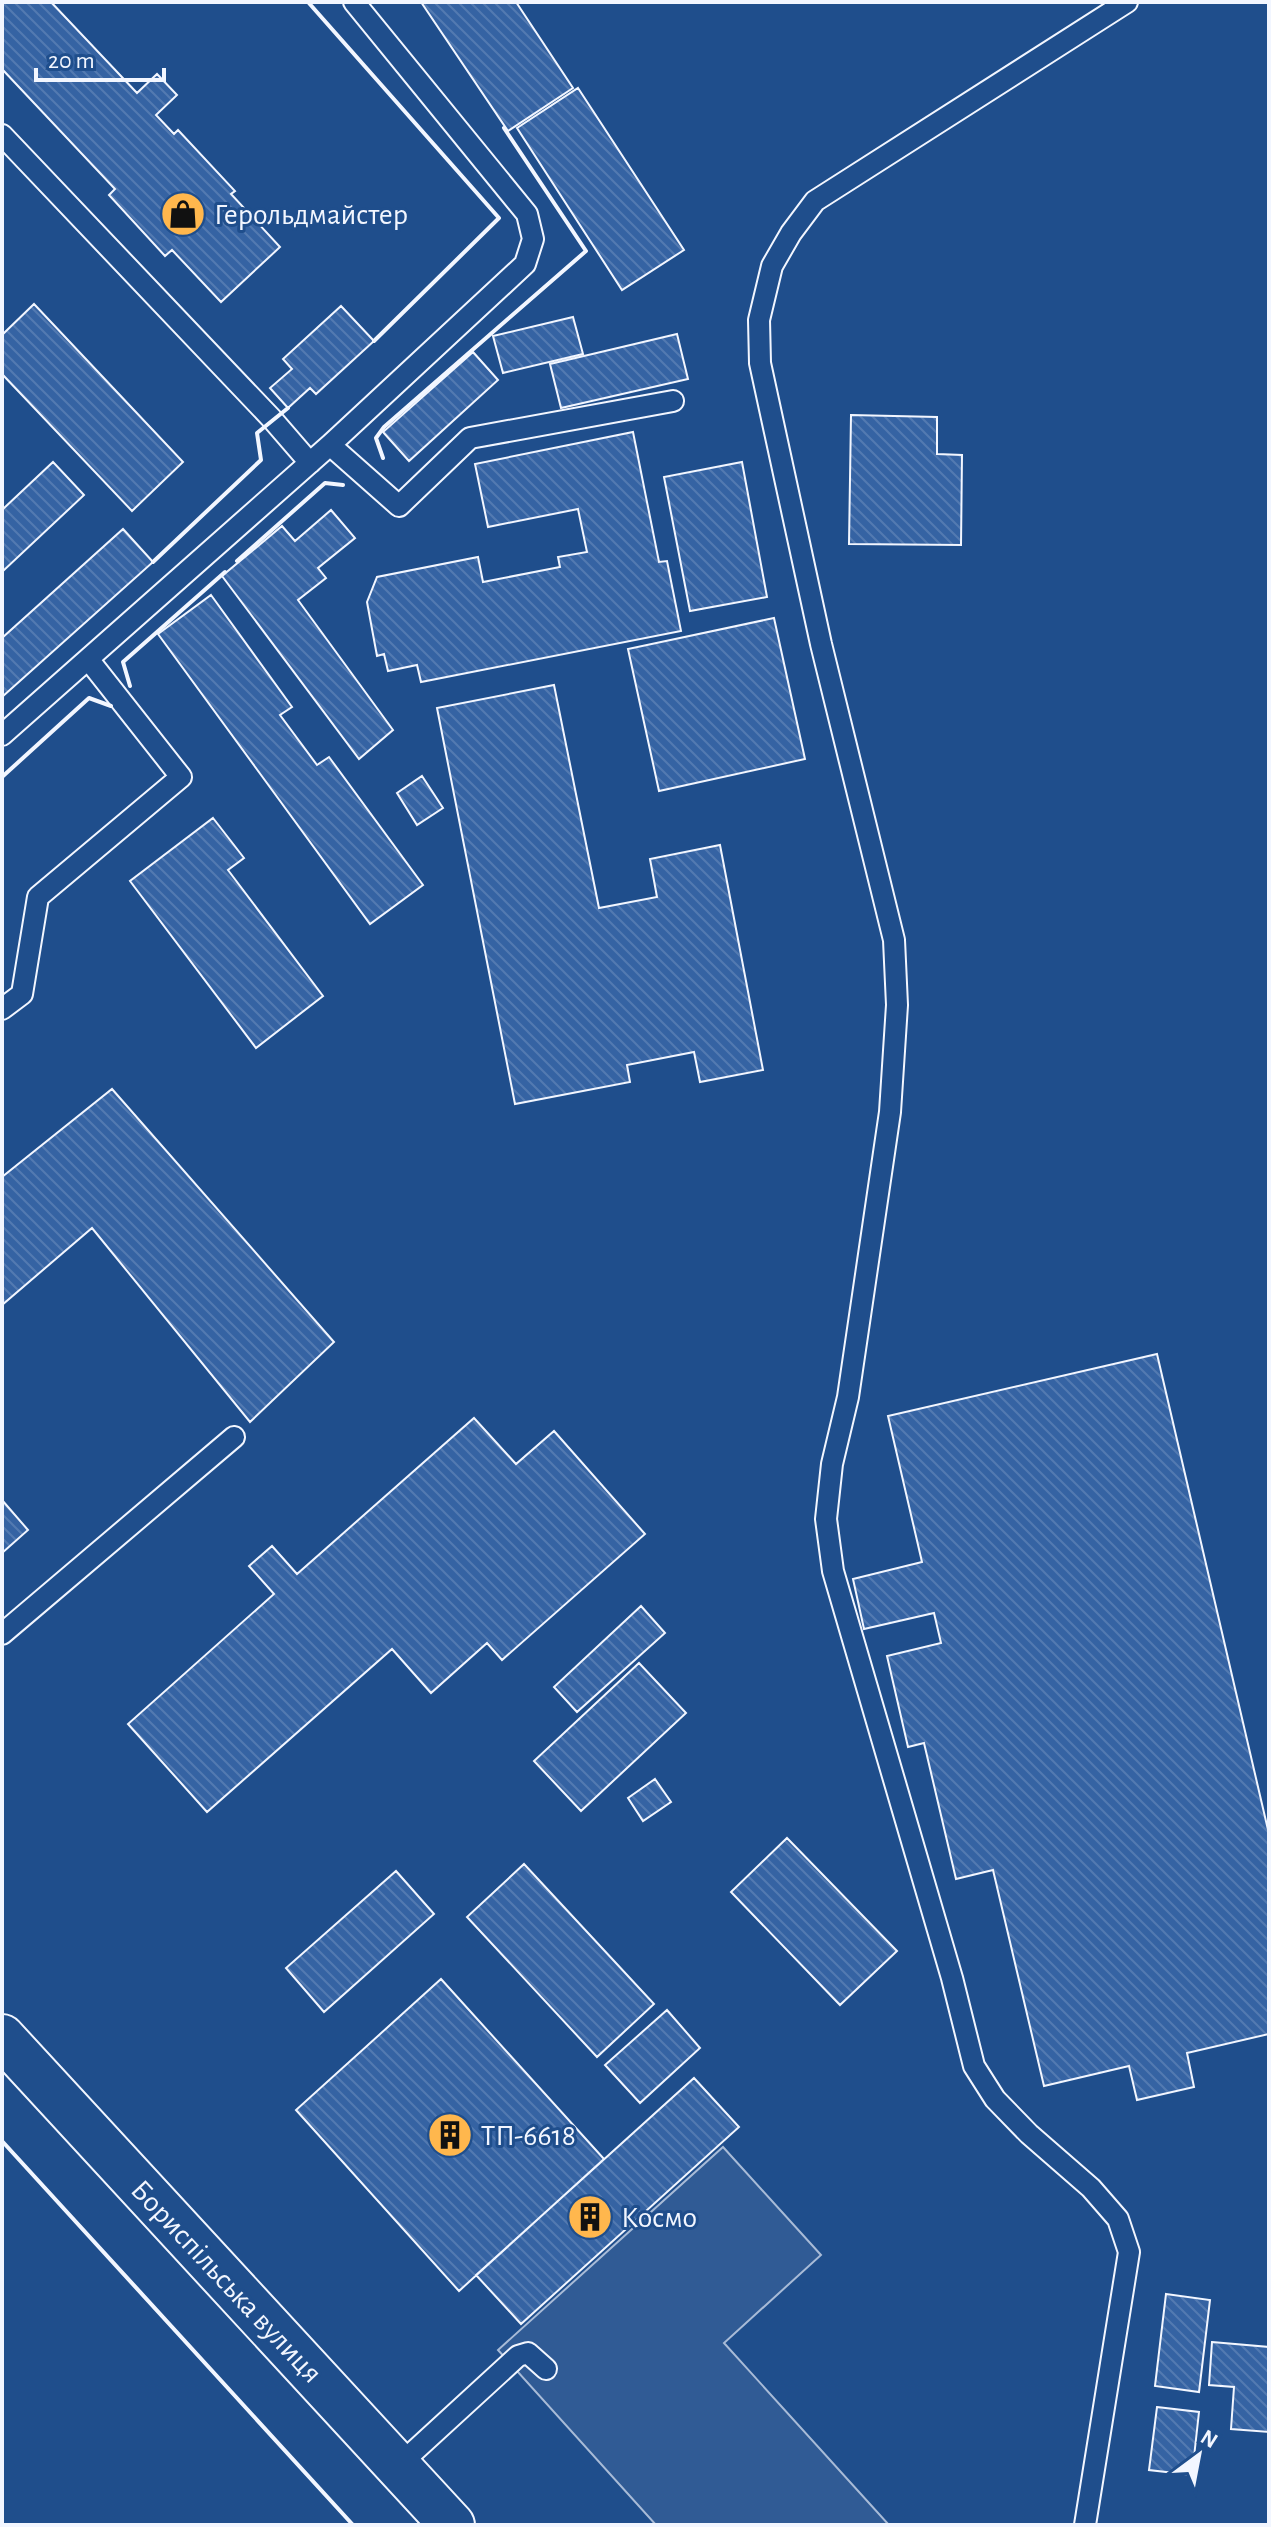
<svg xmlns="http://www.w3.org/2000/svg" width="1271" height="2527" font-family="'Alegreya Sans',sans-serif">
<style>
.built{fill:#305b95;stroke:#a8bbd7;stroke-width:2}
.building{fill:url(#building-back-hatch);stroke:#f2f6ff;stroke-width:2}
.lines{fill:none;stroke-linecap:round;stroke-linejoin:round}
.service-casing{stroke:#f2f6ff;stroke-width:24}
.secondary-casing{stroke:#f2f6ff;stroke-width:48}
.service{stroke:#1f4e8c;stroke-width:20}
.secondary{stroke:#1f4e8c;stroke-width:44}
.wall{stroke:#f2f6ff;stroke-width:4}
.labels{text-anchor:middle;stroke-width:6;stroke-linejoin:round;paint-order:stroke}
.poi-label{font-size:30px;fill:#f2f6ff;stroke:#1f4e8c;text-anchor:start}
.street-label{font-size:30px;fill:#f2f6ff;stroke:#1f4e8c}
</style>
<defs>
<pattern id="building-back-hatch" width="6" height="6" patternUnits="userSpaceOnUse" patternTransform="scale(2)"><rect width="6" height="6" fill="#3563a3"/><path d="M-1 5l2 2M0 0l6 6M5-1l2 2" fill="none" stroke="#537ab1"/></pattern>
</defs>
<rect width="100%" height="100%" fill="#1f4e8c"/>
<path class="built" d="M 723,2147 L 821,2255 L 724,2343 L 889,2525 L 656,2525 L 498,2350 Z"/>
<path class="building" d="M 2,2 L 51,2 L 137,93 L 157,74 L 177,95 L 156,115 L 174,134 L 178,130 L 235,191 L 231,194 L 280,247 L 221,302 L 172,250 L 165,256 L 109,195 L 115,189 L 2,69 Z
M 421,2 L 516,2 L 573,88 L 508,131 Z
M 578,88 L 684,250 L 622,290 L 517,128 Z
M 34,304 L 183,462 L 132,511 L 2,374 L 2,335 Z
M 341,306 L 374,341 L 316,394 L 310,388 L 288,408 L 270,388 L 292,369 L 283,359 Z
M 573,317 L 583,354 L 503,373 L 493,336 Z
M 677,334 L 688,379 L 561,408 L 550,364 Z
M 473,352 L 498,380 L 409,461 L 383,432 Z
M 851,415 L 937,417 L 937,454 L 962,455 L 961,545 L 849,544 Z
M 633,432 L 659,562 L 667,561 L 681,631 L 421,682 L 417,665 L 388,671 L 384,654 L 377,656 L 367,602 L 377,577 L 478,557 L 483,582 L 560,567 L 558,557 L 587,552 L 578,509 L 488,527 L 475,464 Z
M 53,462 L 84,495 L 2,572 L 2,510 Z
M 742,462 L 767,597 L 690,611 L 664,477 Z
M 331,510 L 355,538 L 318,568 L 326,578 L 298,600 L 393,730 L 359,759 L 222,576 L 282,526 L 295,541 Z
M 123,529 L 153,562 L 2,697 L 2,638 Z
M 211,595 L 292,707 L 280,715 L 317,765 L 329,757 L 423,885 L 370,924 L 158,634 Z
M 774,618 L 805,759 L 659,791 L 628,649 Z
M 554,685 L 599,908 L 657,897 L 650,859 L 720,845 L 763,1070 L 700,1082 L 694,1052 L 627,1065 L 630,1082 L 515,1104 L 437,708 Z
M 422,776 L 443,808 L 417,825 L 397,793 Z
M 213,818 L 244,858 L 228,870 L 323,996 L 256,1048 L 130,881 Z
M 112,1089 L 334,1342 L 250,1422 L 92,1228 L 2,1305 L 2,1177 Z
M 1157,1354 L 1269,1834 L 1269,2034 L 1187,2053 L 1194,2087 L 1137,2100 L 1129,2066 L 1044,2086 L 993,1870 L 956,1879 L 924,1743 L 908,1747 L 887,1656 L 941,1643 L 934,1613 L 864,1629 L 853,1579 L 922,1562 L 888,1416 Z
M 474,1418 L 516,1464 L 554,1431 L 645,1534 L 502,1660 L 487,1643 L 431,1693 L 392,1649 L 207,1812 L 128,1724 L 274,1594 L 249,1566 L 272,1546 L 297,1574 Z
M 2,1500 L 28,1530 L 2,1553 Z
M 641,1606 L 665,1633 L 577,1712 L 554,1687 Z
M 639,1663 L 686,1713 L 581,1811 L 534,1761 Z
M 655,1779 L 671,1802 L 643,1821 L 628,1798 Z
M 787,1838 L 897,1951 L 840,2005 L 731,1892 Z
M 524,1864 L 654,2004 L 597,2057 L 467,1917 Z
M 396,1871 L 434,1914 L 324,2012 L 286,1968 Z
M 441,1979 L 604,2159 L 459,2291 L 296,2110 Z
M 667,2010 L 700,2048 L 640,2103 L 605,2065 Z
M 694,2078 L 739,2127 L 521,2324 L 476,2275 Z
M 1166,2294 L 1210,2300 L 1199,2392 L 1155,2386 Z
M 1212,2342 L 1269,2347 L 1269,2432 L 1231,2429 L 1234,2387 L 1209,2385 Z
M 1157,2407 L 1199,2412 L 1192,2475 L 1149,2470 Z"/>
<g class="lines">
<g class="service-casing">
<path id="service" d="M 2,135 L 272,419 L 310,463
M 330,445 L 399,506 L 470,438 L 673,401
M 2,735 L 330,445 L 525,264 L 533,239 L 527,214 L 354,2
M 2,1009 L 22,994 L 38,897 L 181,777 L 88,659
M 2,1634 L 234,1437
M 398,2466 L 518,2356 L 528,2353 L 546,2369
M 1085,2525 L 1129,2252 L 1118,2219 L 1091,2188 L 1029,2134 L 995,2099 L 974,2066 L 952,1978 L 833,1571 L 826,1519 L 832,1464 L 848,1397 L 890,1112 L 897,1005 L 894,940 L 821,644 L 760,363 L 759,320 L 772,266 L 791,233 L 815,201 L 1127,2"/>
</g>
<g class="secondary-casing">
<path id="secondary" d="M 2,2037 L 452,2525"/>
</g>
<use href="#service" class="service"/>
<use href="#secondary" class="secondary"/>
<path class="wall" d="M 308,2 L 499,218 L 374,341
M 383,458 L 376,438 L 384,427 L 586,251 L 504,128
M 237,561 L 325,483 L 343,485
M 153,562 L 261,460 L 257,433 L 288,408
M 130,686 L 123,662 L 225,572
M 2,777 L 89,698 L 111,706
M 2,2141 L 353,2525"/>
</g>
<defs>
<g id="shop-disc" transform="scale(2.3)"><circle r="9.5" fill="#ffb74d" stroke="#1f4e8c"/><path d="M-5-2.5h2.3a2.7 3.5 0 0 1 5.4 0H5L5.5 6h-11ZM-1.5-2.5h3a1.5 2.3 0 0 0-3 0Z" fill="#111"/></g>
<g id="building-disc" transform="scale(2.3)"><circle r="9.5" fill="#ffb74d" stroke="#1f4e8c"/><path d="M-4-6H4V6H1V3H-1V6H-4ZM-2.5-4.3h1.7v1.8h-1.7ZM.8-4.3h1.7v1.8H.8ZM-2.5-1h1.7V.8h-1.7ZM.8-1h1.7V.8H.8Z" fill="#111"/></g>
</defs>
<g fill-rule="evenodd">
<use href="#shop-disc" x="183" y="214"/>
<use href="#building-disc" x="450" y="2135"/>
<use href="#building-disc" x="590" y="2217"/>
</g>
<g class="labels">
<g class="poi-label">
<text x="214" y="224">Герольдмайстер</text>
<text x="481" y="2145">ТП-6618</text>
<text x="621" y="2227">Космо</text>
</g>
<g class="street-label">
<text transform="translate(227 2281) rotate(47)" y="10">Бориспільська вулиця</text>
</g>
</g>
<rect width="1271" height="2527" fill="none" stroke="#f2f6ff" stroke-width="8"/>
<g transform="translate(1199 2455) rotate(32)" stroke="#1f4e8c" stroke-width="6" paint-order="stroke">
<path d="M0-6L14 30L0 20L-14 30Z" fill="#f2f6ff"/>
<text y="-12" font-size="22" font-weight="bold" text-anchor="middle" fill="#f2f6ff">N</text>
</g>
<path d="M36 68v12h128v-12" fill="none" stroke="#f2f6ff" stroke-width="4"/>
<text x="48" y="68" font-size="24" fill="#f2f6ff" stroke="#1f4e8c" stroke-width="6" paint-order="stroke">20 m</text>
</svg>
